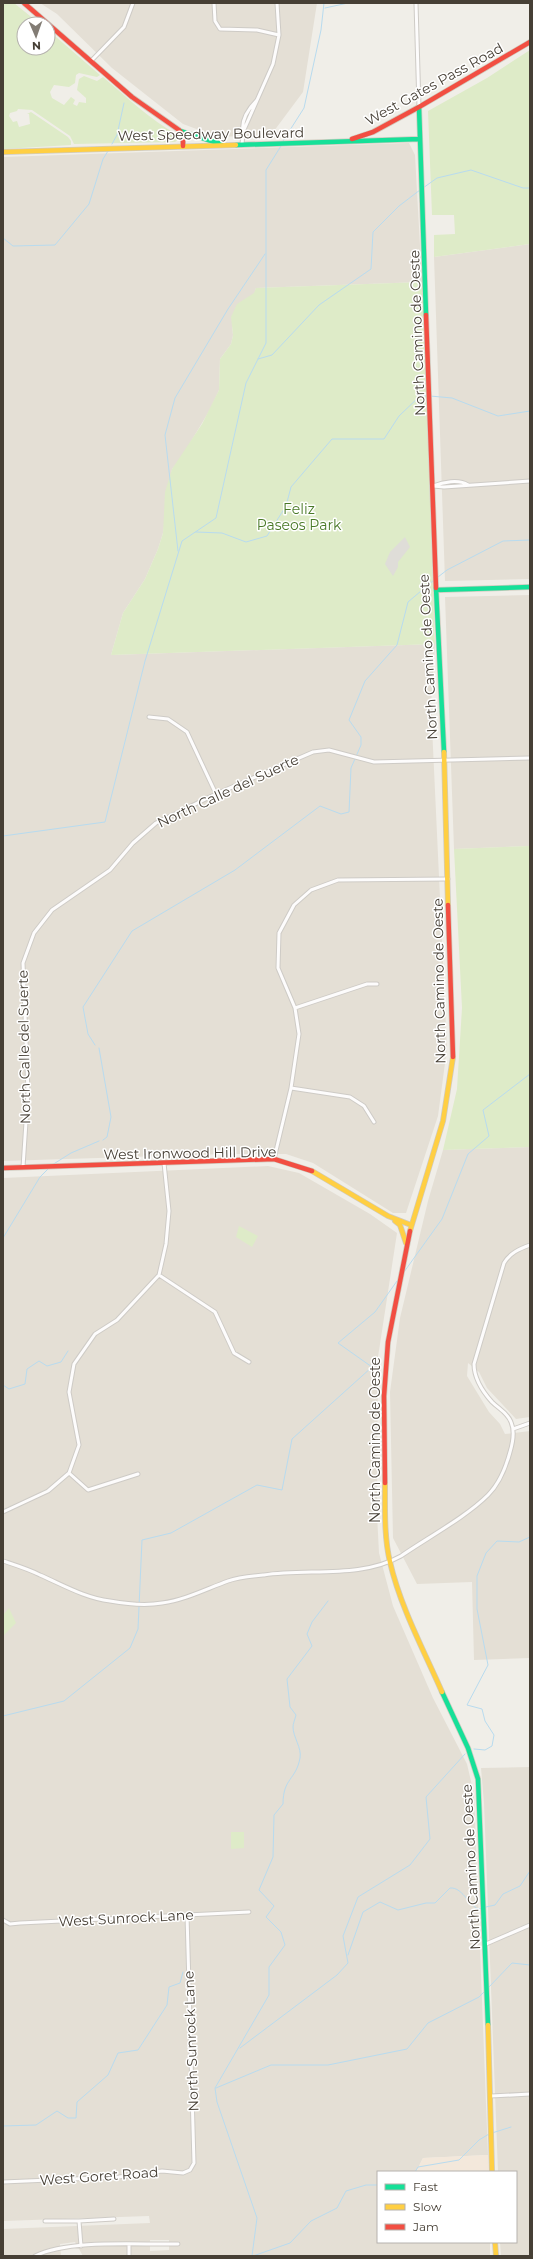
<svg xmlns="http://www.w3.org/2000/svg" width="533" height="2259" font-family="Montserrat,sans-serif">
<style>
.residential{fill:#e4dfd5;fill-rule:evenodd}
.commercial{fill:#f3e8db}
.green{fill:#deebc8}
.parking{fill:#dfddd8}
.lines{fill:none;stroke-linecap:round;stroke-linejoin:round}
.stream{stroke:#b8dbef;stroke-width:1}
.street-casing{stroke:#cecbc6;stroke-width:5}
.fast-casing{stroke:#d0cbbf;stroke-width:6}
.slow-casing{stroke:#d0cbbf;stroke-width:6}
.jam-casing{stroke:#d0cbbf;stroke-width:6}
.street{stroke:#fdfcfc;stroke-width:3}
.fast{stroke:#16e098;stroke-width:4.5}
.slow{stroke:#ffcf43;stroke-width:4.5}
.jam{stroke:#f24e42;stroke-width:4.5}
.labels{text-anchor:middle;stroke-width:3;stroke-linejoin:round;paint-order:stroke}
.street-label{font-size:14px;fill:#463f35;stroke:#fff}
.park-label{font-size:14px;fill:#497927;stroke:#fff}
</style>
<rect width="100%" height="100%" fill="#f0eee8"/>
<path class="residential" d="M 40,3 L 317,3 L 303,92 L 271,135 L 218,137 L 183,124 L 112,68 L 57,14 Z
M 409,143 L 415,155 L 422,282 L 256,288 L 255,293 L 232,326 L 233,335 L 231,344 L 220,359 L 219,390 L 211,408 L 181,458 L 172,469 L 163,533 L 158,549 L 145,579 L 123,613 L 111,655 L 435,644 L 431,705 L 447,1048 L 438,1116 L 406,1213 L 393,1213 L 313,1163 L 286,1154 L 225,1154 L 3,1161 L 3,157 Z
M 530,244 L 530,579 L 445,581 L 434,257 Z
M 530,595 L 530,846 L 454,849 L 445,597 Z
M 530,1147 L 530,1417 L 516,1419 L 487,1388 L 479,1372 L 468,1363 L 467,1376 L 489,1412 L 500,1424 L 505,1434 L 530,1431 L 530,1658 L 474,1660 L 472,1582 L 417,1584 L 393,1538 L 390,1392 L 400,1318 L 428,1201 L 443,1150 Z
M 268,1166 L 299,1173 L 370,1214 L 397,1233 L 378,1357 L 377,1514 L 379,1553 L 393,1606 L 433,1698 L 467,1764 L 474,1794 L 488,2155 L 423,2158 L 416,2172 L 378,2172 L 378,2242 L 490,2242 L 490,2256 L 83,2256 L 75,2242 L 60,2244 L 61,2256 L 3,2256 L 3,2229 L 150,2223 L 149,2216 L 3,2221 L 3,1178 ZM 150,2240 L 169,2240 L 169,2250 L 150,2251 Z
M 530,1767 L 530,2256 L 501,2256 L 500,2242 L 516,2242 L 516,2172 L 498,2172 L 484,1803 L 481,1768 Z"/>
<path class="commercial" d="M 488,2155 L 489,2172 L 416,2172 L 423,2158 Z"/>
<path class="green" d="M 3,3 L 14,3 L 40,24 L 24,24 L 24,48 L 48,48 L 48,30 L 100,75 L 97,77 L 79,73 L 76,75 L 75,83 L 69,87 L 54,85 L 50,92 L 52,98 L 64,105 L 71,97 L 75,100 L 73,104 L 77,106 L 79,102 L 86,103 L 86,98 L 77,90 L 79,79 L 84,76 L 97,81 L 103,77 C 128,98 150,120 178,135 L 178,140 L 175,142 L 74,144 L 70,136 L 32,110 L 18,109 L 17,111 L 10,113 L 9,116 L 13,122 L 17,121 L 19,127 L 30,124 L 29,114 L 27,114 L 31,112 L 68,137 L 71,141 L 71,145 L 3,149 Z
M 530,50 L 530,244 L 434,257 L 434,235 L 455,234 L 454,215 L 432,215 L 428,111 L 487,78 Z
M 422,282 L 435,644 L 111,655 L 123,613 L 145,579 L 158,549 L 163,533 L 165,492 L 172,469 L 202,424 L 219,390 L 220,359 L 231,344 L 233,335 L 231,317 L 237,304 L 254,293 L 256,288 Z
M 530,846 L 530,1147 L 443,1150 L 457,1089 L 462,1008 L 454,849 Z
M 239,1226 L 258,1236 L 252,1247 L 236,1237 Z
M 9,1608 L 16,1623 L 3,1636 L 3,1615 Z
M 231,1832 L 244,1832 L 244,1848 L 231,1849 Z"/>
<path class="parking" d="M 405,537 L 410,547 L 398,562 L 398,567 L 393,576 L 385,564 L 390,552 Z"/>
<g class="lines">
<path class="stream" d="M 325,8 L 348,3
M 283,141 L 304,108 L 321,30 L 324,3
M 112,144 L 117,135 L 124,103
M 423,188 L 437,178 L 471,170 L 523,188 L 530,188
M 3,238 L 13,246 L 55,245 L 89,204 L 103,159 L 108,151
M 258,359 L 272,355 L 319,305 L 371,269 L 373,232 L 399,206 L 420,190
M 430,396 L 452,398 L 498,416 L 530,411
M 196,532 L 222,533 L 246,542 L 267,536 L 286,506 L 291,487 L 332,439 L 384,439 L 399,416 L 421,395 L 427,396
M 178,551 L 165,435 L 175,398 L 228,309 L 265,254
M 438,577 L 447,570 L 503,541 L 530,540
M 3,836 L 105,822 L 145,661 L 182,541 L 216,518 L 246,383 L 266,343 L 266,170 L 281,146
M 530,1029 L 530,1030
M 95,1045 L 88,1034 L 83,1007 L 132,931 L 235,870 L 320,806 L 341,814 L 349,812 L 351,768 L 361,745 L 361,737 L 349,720 L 365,681 L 397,645 L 408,602 L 434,580
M 99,1048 L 111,1117 L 107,1137 L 103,1140
M 52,1165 L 71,1153 L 99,1141
M 3,1238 L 40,1177 L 48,1169
M 404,1272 L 442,1219 L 468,1154 L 489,1136 L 483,1110 L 530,1074
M 3,1385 L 9,1389 L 25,1384 L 27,1369 L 39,1361 L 47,1366 L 61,1362 L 68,1351
M 3,1716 L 64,1701 L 130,1648 L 138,1629 L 142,1540 L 171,1533 L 257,1485 L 282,1490 L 292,1439 L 372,1367 L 338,1343 L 375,1312 L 397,1281
M 474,1749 L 485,1750 L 492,1746 L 494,1735 L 485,1721 L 482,1709 L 467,1705 L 488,1665 L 477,1609 L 477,1576 L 486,1553 L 497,1541 L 519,1542 L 530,1537
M 486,1907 L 495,1905 L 503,1894 L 520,1886 L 530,1871
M 348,1955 L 363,1912 L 380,1902 L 398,1910 L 426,1903 L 435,1903 L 450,1888 C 462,1887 468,1904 478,1909 L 483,1908
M 489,1987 L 512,1963 L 530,1965
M 240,2048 L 337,1975 L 348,1963 L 343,1936 L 358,1897 L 410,1865 L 430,1839 L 426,1797 L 465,1754
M 216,2088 L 271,2065 L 328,2065 L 407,2049 L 428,2023 L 479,1997 L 485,1991
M 3,2126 L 36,2125 L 57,2111 L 68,2118 L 76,2118 L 77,2102 L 108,2075 L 118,2053 L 138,2050 L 167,2005 L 169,1987 L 180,1983 L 183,1972
M 492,2133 L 511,2127
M 415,2172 L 418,2167 L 459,2160 L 479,2140 L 489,2134
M 252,2256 L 257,2218 L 217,2102 L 215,2088 L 269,1995 L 269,1967 L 285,1945 L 281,1932 L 266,1917 L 274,1906 L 259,1890 L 273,1857 L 274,1815 L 283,1804 C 283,1778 296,1780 300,1758 C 302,1748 293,1737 293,1727 C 293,1724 295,1719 296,1715 L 290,1707 L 287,1679 L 312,1646 L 307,1634 L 312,1622 L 328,1601
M 253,2256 L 290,2243 L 311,2221 L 337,2208 L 346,2191 L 366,2185 L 378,2185"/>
<g class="street-casing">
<path id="street" d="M 214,3 L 215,21 L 220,29 L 257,30 L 279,35
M 416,3 L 419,107
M 92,60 L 124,27 L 133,3
M 257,100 C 248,109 241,120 243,132 L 273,64 L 279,35 L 277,3
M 242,145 L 243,132
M 433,486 L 444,487 L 530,481
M 433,486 C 443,482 459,479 468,485
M 149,717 L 168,719 L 187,732 L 216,794
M 295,1008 L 367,984 L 377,984
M 291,1088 L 350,1097 L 364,1106 L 374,1122
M 274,1159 L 291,1088 L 299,1034 L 295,1008 L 278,968 L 279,933 L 294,905 L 311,890 L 338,880 L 448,879
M 23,1167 L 28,1092 L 23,963 L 34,933 L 52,910 L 110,870 L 133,843 L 156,823 L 216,794 L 313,752 L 329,750 L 374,762 L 530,758
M 159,1275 L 215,1312 L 234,1353 L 249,1362
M 513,1429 L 530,1423
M 69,1473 L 79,1445 L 69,1392 L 74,1364 L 95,1334 L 117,1320 L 159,1275 L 166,1244 L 169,1211 L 164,1163
M 3,1512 L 48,1491 L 69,1473 L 88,1490 L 138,1474
M 3,1561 C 15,1565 28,1569 40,1575 C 63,1585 85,1598 110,1601 C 127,1604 145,1606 162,1603 C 185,1600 206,1589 228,1581 C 239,1577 252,1576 264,1575 C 308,1568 360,1579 401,1556 C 427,1538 466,1517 488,1495 C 500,1483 506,1467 510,1452 C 513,1442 515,1431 511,1422 C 507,1412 499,1409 492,1402 C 483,1392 474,1378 474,1364 L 504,1263 C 510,1253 519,1249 530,1245
M 3,1920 L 10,1924 L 20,1923 L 249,1912
M 486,1944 L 530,1925
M 491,2096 L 530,2094
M 3,2182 L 119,2177 L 162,2171 L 183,2173 L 190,2170 L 194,2163 L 187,1915
M 45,2221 L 79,2221 L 81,2246
M 79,2221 L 114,2219
M 129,2245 L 129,2256
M 35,2256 C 71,2239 138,2245 178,2244"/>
</g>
<g class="fast-casing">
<path id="fast" d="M 419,107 L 426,315
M 180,131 L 221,144
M 236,145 L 420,139
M 436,588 L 444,752
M 436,590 L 530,587
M 442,1692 L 468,1748 L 478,1779 L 488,2025"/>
</g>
<g class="slow-casing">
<path id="slow" d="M 3,152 L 236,145
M 444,752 L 448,905
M 312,1171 L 388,1216 L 411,1225
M 395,1221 L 400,1225 L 406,1243
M 410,1231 L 443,1121 L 453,1057
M 385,1483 C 385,1509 384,1537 390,1562 C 400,1606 424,1651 442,1692
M 488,2025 L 492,2172
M 495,2242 L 496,2256"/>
</g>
<g class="jam-casing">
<path id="jam" d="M 24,3 L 132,97 L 179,130 L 183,135 L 183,146
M 352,139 L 373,132 L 419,107 L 530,42
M 426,315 L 436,588
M 448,905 L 453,1057
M 3,1168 L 274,1159 L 312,1171
M 385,1483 L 384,1396 L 388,1342 L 410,1231"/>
</g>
<use href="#street" class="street"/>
<use href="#fast" class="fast"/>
<use href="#slow" class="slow"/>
<use href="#jam" class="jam"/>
</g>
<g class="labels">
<g class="street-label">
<text transform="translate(434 84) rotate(-29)" y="5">West Gates Pass Road</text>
<text transform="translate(211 134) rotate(-1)" y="5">West Speedway Boulevard</text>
<text transform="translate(417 333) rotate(-92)" y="5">North Camino de Oeste</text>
<text transform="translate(428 657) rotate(-93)" y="5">North Camino de Oeste</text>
<text transform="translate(228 791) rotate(-25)" y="5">North Calle del Suerte</text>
<text transform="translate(439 981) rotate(-91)" y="5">North Camino de Oeste</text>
<text transform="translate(24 1047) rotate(-91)" y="5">North Calle del Suerte</text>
<text transform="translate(190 1153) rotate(-1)" y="5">West Ironwood Hill Drive</text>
<text transform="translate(375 1440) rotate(-90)" y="5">North Camino de Oeste</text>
<text transform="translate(471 1867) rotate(-93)" y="5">North Camino de Oeste</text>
<text transform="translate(126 1918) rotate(-3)" y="5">West Sunrock Lane</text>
<text transform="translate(191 2041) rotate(-92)" y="5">North Sunrock Lane</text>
<text transform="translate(99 2176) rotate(-4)" y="5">West Goret Road</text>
</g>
<g class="park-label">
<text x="299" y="514">Feliz<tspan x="299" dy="16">Paseos Park</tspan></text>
</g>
</g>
<rect width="533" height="2259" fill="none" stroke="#463f35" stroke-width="8"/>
<rect x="377" y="2171" width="140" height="72" fill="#ffffff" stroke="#b5b2ae"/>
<rect x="385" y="2184" width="20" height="6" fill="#16e098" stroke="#b5b2ae"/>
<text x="413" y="2191" font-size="12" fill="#463f35">Fast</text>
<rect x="385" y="2204" width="20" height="6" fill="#ffcf43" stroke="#b5b2ae"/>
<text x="413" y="2211" font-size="12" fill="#463f35">Slow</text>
<rect x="385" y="2224" width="20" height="6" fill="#f24e42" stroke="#b5b2ae"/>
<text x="413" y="2231" font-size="12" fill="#463f35">Jam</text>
<g transform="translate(36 36) rotate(178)"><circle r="19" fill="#ffffff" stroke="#b5b2ae"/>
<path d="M0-3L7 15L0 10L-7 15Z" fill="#827c74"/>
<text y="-6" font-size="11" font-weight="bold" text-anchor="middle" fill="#463f35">N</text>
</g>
</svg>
